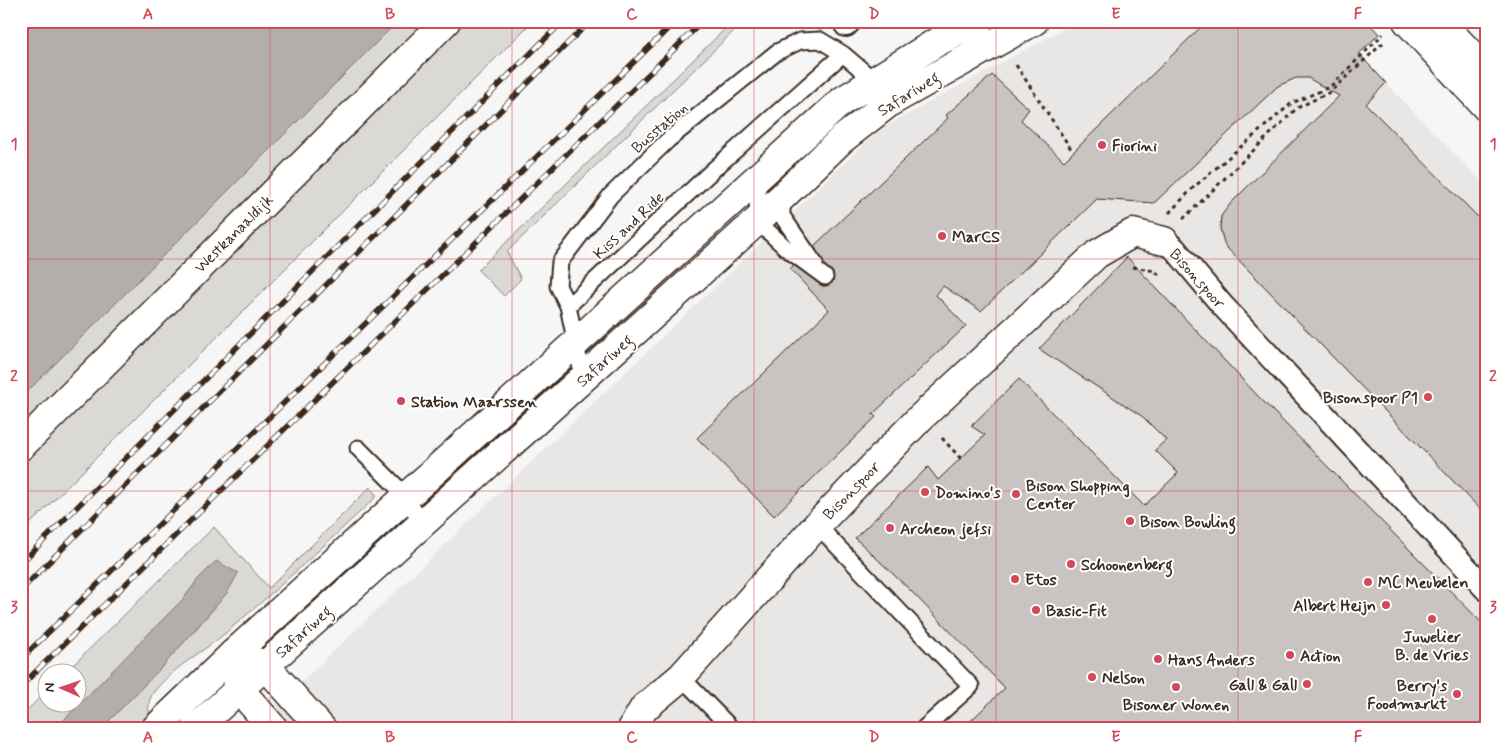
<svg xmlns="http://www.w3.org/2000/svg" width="1507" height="750" font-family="Mynerve,sans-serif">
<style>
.built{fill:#e9e7e6}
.green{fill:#dbd9d6;stroke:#8b827a}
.water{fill:#b4aeaa;stroke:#847972}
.building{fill:#c9c3c1;stroke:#3b2a1e}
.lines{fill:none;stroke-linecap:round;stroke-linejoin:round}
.service-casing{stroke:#3b2a1e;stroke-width:19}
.pedestrian-casing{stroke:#3b2a1e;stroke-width:26}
.minor-casing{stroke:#3b2a1e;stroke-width:31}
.tertiary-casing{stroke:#3b2a1e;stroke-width:31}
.path{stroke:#3b2a1e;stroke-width:3;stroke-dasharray:4 4;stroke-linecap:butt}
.service{stroke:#fff;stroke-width:15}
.pedestrian{stroke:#fff;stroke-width:22}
.minor{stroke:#fff;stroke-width:28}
.tertiary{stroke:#fff;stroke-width:28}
.rail-casing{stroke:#3b2a1e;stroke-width:5.5}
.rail{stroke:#fff;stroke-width:4;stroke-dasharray:11;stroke-linecap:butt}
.grid{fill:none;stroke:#d1495b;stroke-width:1;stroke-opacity:0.55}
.poi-dot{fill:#d1495b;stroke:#fff;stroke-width:2}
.labels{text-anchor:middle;stroke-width:4;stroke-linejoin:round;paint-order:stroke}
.street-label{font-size:16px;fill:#3b2a1e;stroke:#fff}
.poi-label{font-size:16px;font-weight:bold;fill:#3b2a1e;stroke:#fff;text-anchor:start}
.neatline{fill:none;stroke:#d1495b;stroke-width:2}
.grid-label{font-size:16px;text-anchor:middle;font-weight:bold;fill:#d1495b}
</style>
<rect width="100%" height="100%" fill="#f7f6f6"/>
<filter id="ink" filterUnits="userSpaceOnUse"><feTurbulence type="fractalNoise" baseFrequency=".02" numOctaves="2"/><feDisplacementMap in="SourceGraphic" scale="10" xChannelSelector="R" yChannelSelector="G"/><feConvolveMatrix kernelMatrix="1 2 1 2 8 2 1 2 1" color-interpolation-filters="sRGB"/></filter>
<g filter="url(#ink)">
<path class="built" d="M 1077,21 L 1325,21 L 1486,186 L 1486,729 L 253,728 L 879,130 Z"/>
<path class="green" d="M 398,21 L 433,21 L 21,434 L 21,398 Z
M 459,21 L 533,21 L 21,533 L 21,456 Z
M 733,21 L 744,21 L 507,252 L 521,279 L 504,296 L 478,270 Z
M 370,487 L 377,496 C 328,542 279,588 228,631 C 205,651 176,665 157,688 C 149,697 147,705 150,716 L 137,729 L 101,729 C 134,696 166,663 197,628 C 212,610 229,594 238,572 L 199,578 L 184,598 L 55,729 L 21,729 L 21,716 L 47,691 L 48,702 L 78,702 L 78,672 L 66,672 L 214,527 L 269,588 Z"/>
<path class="water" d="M 21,21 L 398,21 L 21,398 Z
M 216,561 L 238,573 L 227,593 L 163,666 L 101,729 L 55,729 L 184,598 L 199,578 Z"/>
<path class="building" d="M 1207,21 L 1367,21 L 1379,34 L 1359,54 L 1386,83 L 1366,104 L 1486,225 L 1486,515 L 1225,246 L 1220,229 L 1221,216 L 1231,203 L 1339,96 L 1308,78 L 1296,78 L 1278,86 L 1154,203 L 1097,199 L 981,311 L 943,286 L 936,295 L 966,326 L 873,414 L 876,417 L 774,516 L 697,438 L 829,310 L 790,269 L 794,265 L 823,286 L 832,283 L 833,273 L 824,265 L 814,246 L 948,118 L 946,115 L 992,75 L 1029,109 L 1021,120 L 1064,161 Z
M 1127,257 L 1257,395 L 1486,627 L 1486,717 L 1475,729 L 962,729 L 1005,688 L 911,591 L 855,538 L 928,467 L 938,480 L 985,435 L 971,426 L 1019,379 L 1144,506 L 1178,473 L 1155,450 L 1166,440 L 1143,417 L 1039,349 Z"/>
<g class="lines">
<g class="service-casing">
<path id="service" d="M 758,178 L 757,221 L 787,249 L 825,277
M 782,198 L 782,216 L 815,264
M 568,306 L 713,170 L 843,54
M 583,378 L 568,306 L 558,286 L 560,262 L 611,195 L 668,140 L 777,52 L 800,41 L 820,40 L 843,54 L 863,71 L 875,86
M 358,448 L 399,489 L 423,523
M 817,525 L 971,686 L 923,729
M 681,677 L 732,729"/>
</g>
<g class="pedestrian-casing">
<path id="pedestrian" d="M 846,25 L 850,21
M 1164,241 L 1174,248 L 1222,305 L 1486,589"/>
</g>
<g class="minor-casing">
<path id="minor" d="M 21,446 L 446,21
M 274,729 L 239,689 L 233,654 L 265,665 L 322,729
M 632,729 L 644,708 L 681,677 L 817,525 L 919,419 L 1097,254 L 1133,233 L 1164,241"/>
</g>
<g class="tertiary-casing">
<path id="tertiary" d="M 1407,21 L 1486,107
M 1439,21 L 1486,70
M 155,729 L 233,654 L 842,101 L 937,42 L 979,21
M 195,729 L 757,221 L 841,140 L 890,102 L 1034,21"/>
</g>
<path class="path" d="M 1016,65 L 1073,152
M 1169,213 L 1194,187 L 1292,103 L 1330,87 L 1383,34
M 1183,219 L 1297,108 L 1330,92 L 1385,41
M 1133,267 L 1155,271 L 1159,275
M 942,438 L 962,460
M 670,729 L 676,722"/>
<use href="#service" class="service"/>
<use href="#pedestrian" class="pedestrian"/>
<use href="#minor" class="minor"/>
<use href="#tertiary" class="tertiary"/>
<g class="rail-casing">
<path id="rail" d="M 21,563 L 563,21
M 21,590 L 590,21
M 21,659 L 676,21
M 21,686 L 703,21"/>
</g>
<use href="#rail" class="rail"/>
</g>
</g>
<path class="grid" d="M 270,21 L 270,729M 512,21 L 512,729M 754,21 L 754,729M 996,21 L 996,729M 1238,21 L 1238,729M 21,259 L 1486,259M 21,491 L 1486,491"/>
<g class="poi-dot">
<circle cx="1102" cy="145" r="5"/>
<circle cx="942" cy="236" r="5"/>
<circle cx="1428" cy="397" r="5"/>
<circle cx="401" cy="401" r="5"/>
<circle cx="925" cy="492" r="5"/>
<circle cx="1016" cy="494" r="5"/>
<circle cx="1130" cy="521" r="5"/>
<circle cx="890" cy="528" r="5"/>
<circle cx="1071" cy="564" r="5"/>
<circle cx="1015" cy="579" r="5"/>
<circle cx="1368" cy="582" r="5"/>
<circle cx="1386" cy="605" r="5"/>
<circle cx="1036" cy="610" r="5"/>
<circle cx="1432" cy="619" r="5"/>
<circle cx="1290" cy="655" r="5"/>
<circle cx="1158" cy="659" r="5"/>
<circle cx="1092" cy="677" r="5"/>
<circle cx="1307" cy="684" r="5"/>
<circle cx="1176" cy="687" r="5"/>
<circle cx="1457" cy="694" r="5"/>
</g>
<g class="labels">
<g class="street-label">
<text transform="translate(908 93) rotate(-32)" y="6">Safariweg</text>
<text transform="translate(659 127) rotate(-41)" y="6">Busstation</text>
<text transform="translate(628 225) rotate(-43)" y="6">Kiss and Ride</text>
<text transform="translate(233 233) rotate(-45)" y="6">Westkanaaldijk</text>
<text transform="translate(1198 278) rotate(48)" y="6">Bisonspoor</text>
<text transform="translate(604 360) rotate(-42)" y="6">Safariweg</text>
<text transform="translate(851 490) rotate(-46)" y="6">Bisonspoor</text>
<text transform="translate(303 631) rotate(-42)" y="6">Safariweg</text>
</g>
<g class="poi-label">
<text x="1112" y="151">Fiorini</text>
<text x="952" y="242">MarCS</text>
<text x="1418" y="403" text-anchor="end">Bisonspoor P1</text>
<text x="411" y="407">Station Maarssen</text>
<text x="1026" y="491">Bison Shopping<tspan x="1026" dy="18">Center</tspan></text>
<text x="935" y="498">Domino's</text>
<text x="1140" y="527">Bison Bowling</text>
<text x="900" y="534">Archeon jefsi</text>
<text x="1081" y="570">Schoonenberg</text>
<text x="1025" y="585">Etos</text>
<text x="1378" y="588">MC Meubelen</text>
<text x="1376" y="611" text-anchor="end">Albert Heijn</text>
<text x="1046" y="616">Basic-Fit</text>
<text x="1432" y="642" text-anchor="middle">Juwelier<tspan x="1432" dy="18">B. de Vries</tspan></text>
<text x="1300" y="661">Action</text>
<text x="1168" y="665">Hans Anders</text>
<text x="1102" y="683">Nelson</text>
<text x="1297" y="690" text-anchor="end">Gall &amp; Gall</text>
<text x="1447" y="691" text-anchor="end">Berry's<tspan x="1447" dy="18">Foodmarkt</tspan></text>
<text x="1176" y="710" text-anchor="middle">Bisoner Wonen</text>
</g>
</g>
<rect width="1507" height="750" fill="none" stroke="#fff" stroke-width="55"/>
<g transform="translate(62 688) rotate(272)"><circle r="24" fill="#ffffff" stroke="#b1aaa5"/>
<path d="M0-4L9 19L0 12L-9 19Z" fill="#d1495b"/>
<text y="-8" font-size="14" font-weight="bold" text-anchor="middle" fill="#3b2a1e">N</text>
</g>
<rect x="28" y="28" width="1452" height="694" class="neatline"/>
<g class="grid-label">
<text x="148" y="19">A</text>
<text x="390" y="19">B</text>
<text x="632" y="19">C</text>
<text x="874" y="19">D</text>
<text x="1116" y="19">E</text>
<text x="1358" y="19">F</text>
<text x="14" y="149">1</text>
<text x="1493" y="149">1</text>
<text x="14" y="381">2</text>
<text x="1493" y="381">2</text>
<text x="14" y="612">3</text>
<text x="1493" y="612">3</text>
<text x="148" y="742">A</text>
<text x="390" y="742">B</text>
<text x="632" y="742">C</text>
<text x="874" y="742">D</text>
<text x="1116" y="742">E</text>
<text x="1358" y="742">F</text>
</g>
</svg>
